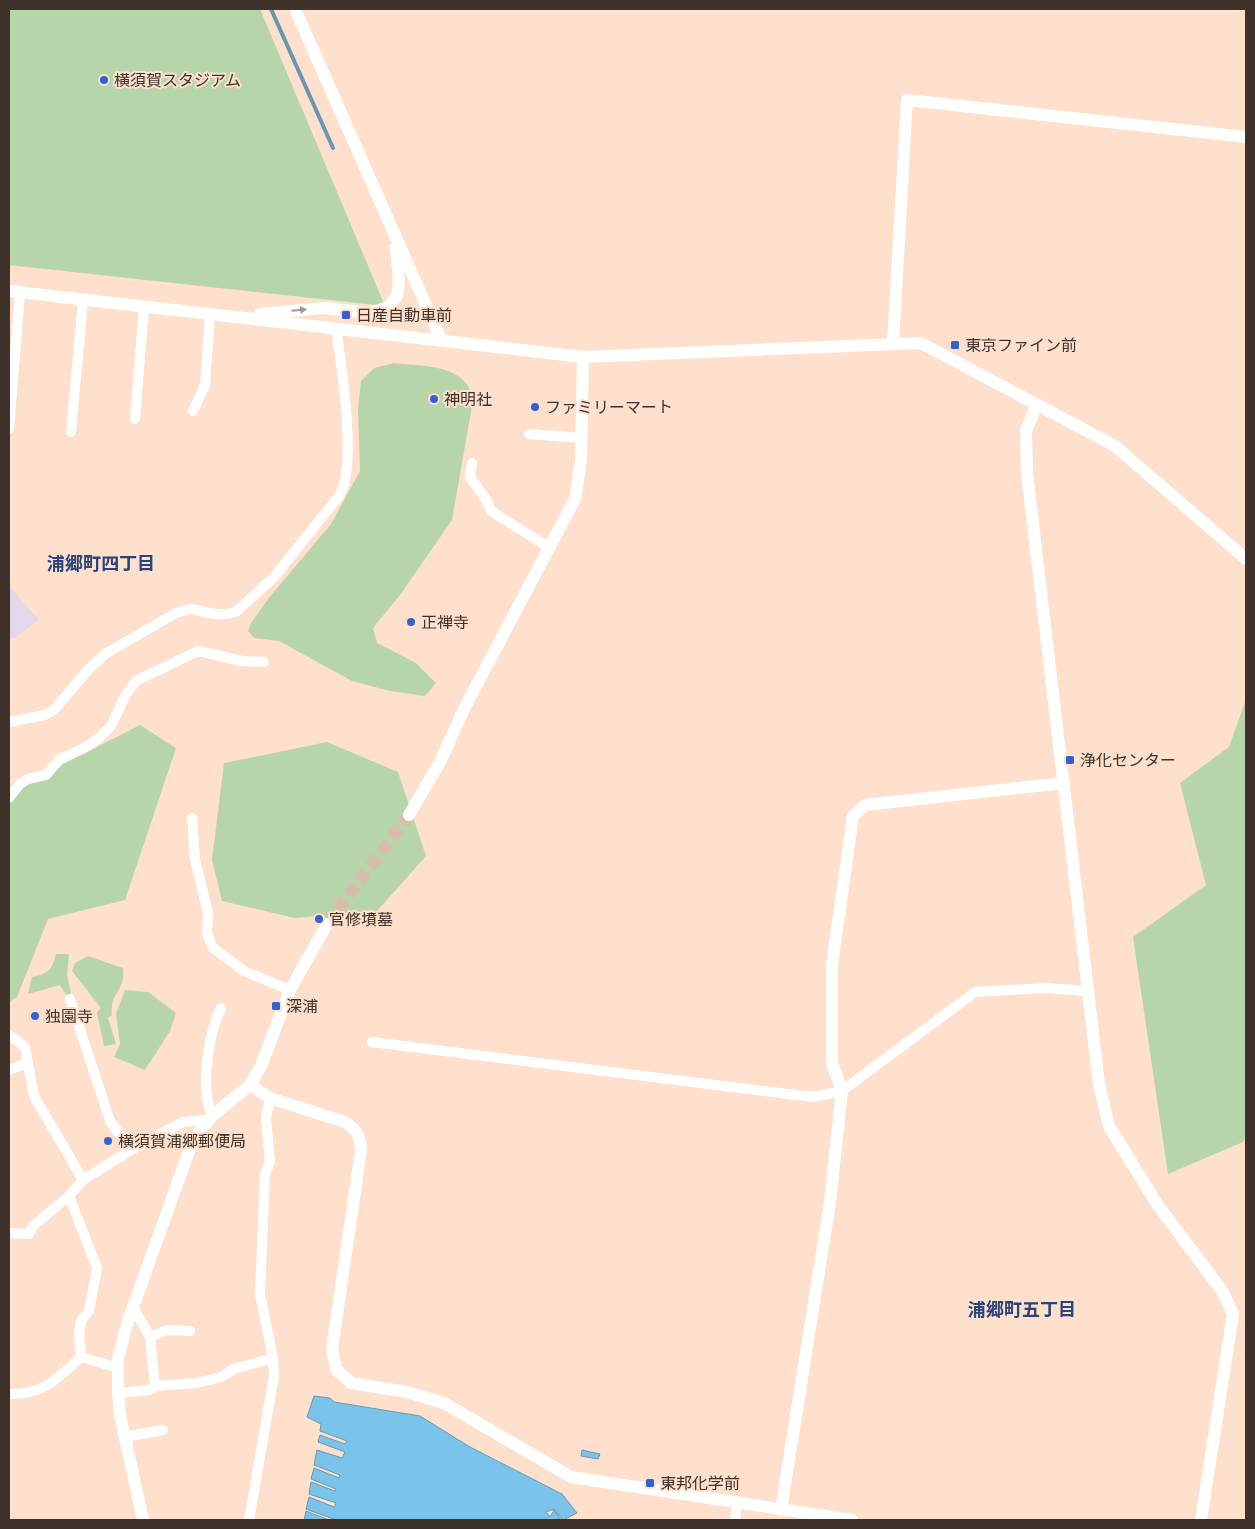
<svg xmlns="http://www.w3.org/2000/svg" width="1255" height="1529" font-family="Merriweather,'Noto Sans JP',serif">
<style>
.education{fill:#e5d7eb}
.green{fill:#b7d5aa}
.water{fill:#7ac4eb;stroke:#6898b1}
.lines{fill:none;stroke-linecap:round;stroke-linejoin:round}
.stream{stroke:#6898b1;stroke-width:4}
.tertiary-tunnel{stroke:#d8bdad;stroke-width:12;stroke-dasharray:12 6;stroke-linecap:butt}
.minor{stroke:#fff;stroke-width:10}
.tertiary{stroke:#fff;stroke-width:12}
.oneway{fill:#9e9895}
.poi-dot{fill:#3162d1;stroke:#fee0cd;stroke-width:2}
.labels{text-anchor:middle;stroke-width:4;stroke-linejoin:round;paint-order:stroke}
.poi-label{font-size:16px;fill:#3e322b;stroke:#fee0cd;text-anchor:start}
.neighbourhood-label{font-size:18px;font-weight:bold;fill:#29437b;stroke:#fee0cd}
</style>
<rect width="100%" height="100%" fill="#fee0cd"/>
<path class="education" d="M 9,586 L 39,620 L 14,638 L 9,638 Z"/>
<path class="green" d="M 9,9 L 260,9 L 385,306 L 9,265 Z
M 394,363 C 418,366 454,364 468,386 C 471,391 471,400 472,406 L 452,520 L 400,595 L 373,628 L 377,643 L 416,663 L 436,683 L 425,696 L 390,691 L 352,681 L 279,641 L 254,638 L 248,631 L 251,623 L 268,599 L 331,524 L 360,471 L 358,409 L 361,381 L 374,368 Z
M 1246,699 L 1246,1138 L 1243,1142 L 1168,1174 L 1133,937 L 1206,885 L 1180,783 L 1229,747 Z
M 140,725 L 176,748 L 125,900 L 48,919 L 17,997 L 9,1002 L 9,792 Z
M 327,742 L 398,772 L 426,856 L 377,911 L 295,918 L 222,901 L 212,860 L 224,763 Z
M 56,954 L 69,954 L 67,974 L 71,994 L 66,995 L 60,985 L 28,994 L 32,977 C 48,974 52,970 56,954 Z
M 88,956 L 123,968 C 126,991 109,993 112,1015 L 108,1018 L 116,1044 L 104,1046 L 97,1013 L 101,1008 L 72,971 L 75,963 Z
M 125,990 L 148,992 L 176,1013 L 170,1031 L 145,1070 L 114,1057 L 120,1044 L 116,1014 Z"/>
<path class="water" d="M 314,1396 L 330,1398 L 334,1402 L 420,1416 L 470,1447 L 562,1494 L 577,1513 L 563,1520 L 554,1509 L 546,1512 L 550,1517 L 554,1510 L 561,1520 L 336,1520 L 306,1509 L 309,1497 L 334,1507 L 336,1503 L 309,1494 L 311,1482 L 335,1491 L 336,1489 L 311,1479 L 314,1468 L 339,1478 L 340,1475 L 314,1465 L 317,1450 L 342,1458 L 345,1452 L 318,1442 L 320,1435 L 345,1444 L 347,1441 L 320,1431 L 321,1424 L 307,1417 Z
M 582,1450 L 600,1454 L 598,1459 L 581,1456 Z
M 306,1511 L 329,1520 L 304,1520 Z"/>
<g class="lines">
<path class="stream" d="M 271,9 L 333,148"/>
<path class="tertiary-tunnel" d="M 327,924 L 409,815"/>
<path class="minor" d="M 193,411 L 205,385 L 210,314
M 135,419 L 144,307
M 9,429 L 20,293
M 71,432 L 83,300
M 529,434 L 581,438
M 472,463 L 470,477 L 487,501 L 491,511 L 550,548
M 9,722 L 45,715 L 54,710 L 87,671 L 105,654 L 176,613 L 190,609 L 215,614 L 228,614 L 237,611 L 274,577 L 339,496 C 358,468 341,363 336,328
M 9,798 L 20,784 L 28,779 L 46,775 L 60,759 L 84,748 L 99,738 L 111,726 L 125,696 L 136,681 L 198,651 L 242,661 L 264,662
M 192,818 L 195,859 L 208,913 L 207,933 L 213,948 L 244,971 L 290,990
M 70,999 L 110,1121 L 131,1150
M 9,1035 L 25,1047 L 34,1096 L 83,1180
M 372,1042 L 812,1097 L 842,1091 L 975,992 L 1045,988 L 1088,991
M 9,1070 L 27,1063
M 212,1116 C 200,1087 208,1035 221,1008
M 69,1196 L 97,1268 L 89,1311 L 81,1321 L 79,1334 L 81,1357 L 118,1368
M 9,1233 L 29,1234 L 33,1226 L 69,1196 L 83,1180 L 131,1150 L 183,1122 L 208,1120
M 133,1307 L 150,1337 L 155,1386
M 150,1337 L 167,1330 L 190,1331
M 118,1393 L 150,1390 L 155,1386 L 197,1383 L 221,1377 L 234,1369 L 273,1358
M 9,1394 C 43,1395 57,1379 81,1357
M 125,1437 L 163,1430
M 249,1520 L 274,1376 L 273,1358 L 260,1294 L 265,1175 L 270,1162 L 266,1119 L 270,1098
M 735,1520 L 737,1503"/>
<path class="tertiary" d="M 295,9 L 441,339
M 9,291 L 583,357 L 921,343 L 1115,446 L 1246,559
M 260,314 L 324,308 L 371,313 L 388,307 L 397,296 L 399,281 L 396,247
M 893,344 L 907,100 L 1246,137
M 1037,404 L 1026,431 L 1027,473 L 1099,1084 L 1109,1126 L 1157,1204 L 1223,1292 L 1233,1314 L 1201,1520
M 409,815 L 440,762 L 465,707 L 575,499 L 581,461 L 583,357
M 250,1085 L 270,1098 L 345,1122 C 357,1130 360,1136 361,1150 L 332,1349 L 336,1369 L 351,1383 L 407,1392 L 444,1403 L 571,1477 L 852,1520
M 781,1510 L 830,1202 L 842,1091 L 832,1063 L 832,965 L 853,816 L 865,805 L 1064,783
M 143,1520 L 120,1415 L 118,1393 L 118,1359 L 127,1324 L 193,1140 L 212,1116 L 250,1085 L 261,1066 L 290,990 L 327,924"/>
</g>
<defs><path id="oneway-solid" d="M-6-.8H1V-3.2L6.5 0L1 3.2V.8H-6Z" transform="scale(1.25)"/></defs>
<use class="oneway" href="#oneway-solid" transform="translate(299 310) rotate(-5)"/>
<g class="poi-dot">
<circle cx="104" cy="80" r="5"/>
<rect x="341" y="310" width="10" height="10" rx="2.5"/>
<rect x="950" y="340" width="10" height="10" rx="2.5"/>
<circle cx="434" cy="399" r="5"/>
<circle cx="535" cy="407" r="5"/>
<circle cx="411" cy="622" r="5"/>
<rect x="1065" y="755" width="10" height="10" rx="2.5"/>
<circle cx="319" cy="919" r="5"/>
<rect x="271" y="1001" width="10" height="10" rx="2.5"/>
<circle cx="35" cy="1016" r="5"/>
<circle cx="108" cy="1141" r="5"/>
<rect x="645" y="1478" width="10" height="10" rx="2.5"/>
</g>
<g class="labels">
<g class="poi-label">
<text x="114" y="86">横須賀スタジアム</text>
<text x="356" y="321">日産自動車前</text>
<text x="965" y="351">東京ファイン前</text>
<text x="444" y="405">神明社</text>
<text x="545" y="413">ファミリーマート</text>
<text x="421" y="628">正禅寺</text>
<text x="1080" y="766">浄化センター</text>
<text x="329" y="925">官修墳墓</text>
<text x="286" y="1012">深浦</text>
<text x="45" y="1022">独園寺</text>
<text x="118" y="1147">横須賀浦郷郵便局</text>
<text x="660" y="1489">東邦化学前</text>
</g>
<g class="neighbourhood-label">
<text x="101" y="570">浦郷町四丁目</text>
<text x="1022" y="1316">浦郷町五丁目</text>
</g>
</g>
<rect width="1255" height="1529" fill="none" stroke="#3e322b" stroke-width="20"/>
</svg>
